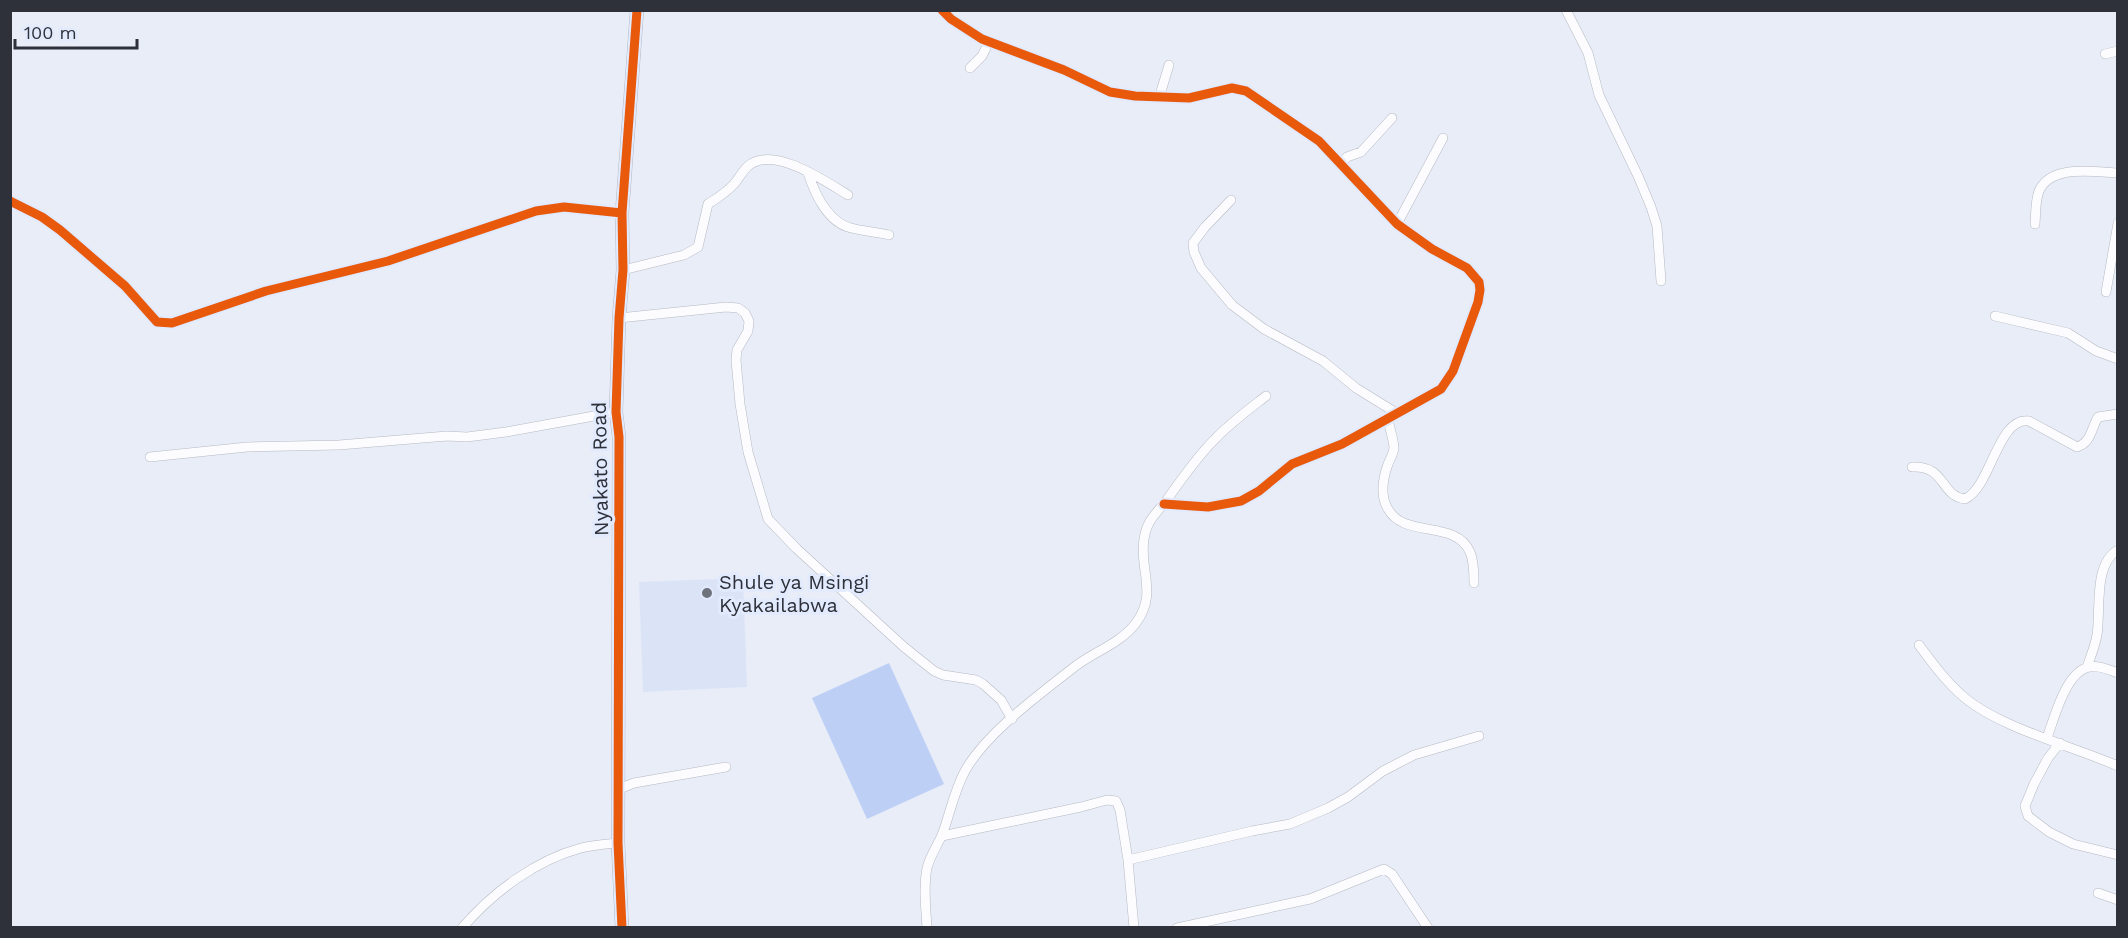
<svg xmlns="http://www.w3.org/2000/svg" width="2128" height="938" font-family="'Work Sans',sans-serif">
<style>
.built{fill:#dbe4f7}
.green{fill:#becff6}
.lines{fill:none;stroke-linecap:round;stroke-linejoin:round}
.minor-casing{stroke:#b5b9c2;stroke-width:10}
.tertiary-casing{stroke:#b5b9c2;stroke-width:14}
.minor{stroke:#fcfcfe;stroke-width:9}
.tertiary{stroke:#fcfcfe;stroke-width:12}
.cycleway-casing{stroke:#e2eafe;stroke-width:13}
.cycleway{stroke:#e8590c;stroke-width:9}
.poi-dot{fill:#6f737c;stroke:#e2eafe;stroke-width:2}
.labels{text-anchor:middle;stroke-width:6;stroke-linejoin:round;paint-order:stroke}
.street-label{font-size:20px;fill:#2e3139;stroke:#e2eafe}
.poi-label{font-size:20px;fill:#2e3139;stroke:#e2eafe;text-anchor:start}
</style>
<rect width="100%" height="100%" fill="#e8edf8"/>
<path class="built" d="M 743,578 L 747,687 L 643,692 L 639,582 Z"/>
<path class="green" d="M 889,663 L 944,784 L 867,819 L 812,698 Z"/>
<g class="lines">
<g class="minor-casing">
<path id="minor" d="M 942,10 L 951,19 L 982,39 L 1064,70 L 1110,92 L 1135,96 L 1189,98 L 1232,88 L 1246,91 L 1319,141 L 1397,224 L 1432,249 L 1467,268 L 1479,282 L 1480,290 L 1478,302 L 1453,371 L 1441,389 L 1342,444 L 1292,464 L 1259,491 L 1241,501 L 1208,507 L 1164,504
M 1566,10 L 1588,53 L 1599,95 L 1638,176 L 1651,207 L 1657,226 L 1661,281
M 2105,54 L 2118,51
M 970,68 L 982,56 L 989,42
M 1159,98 L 1169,65
M 1341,164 L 1347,157 L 1361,152 L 1392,118
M 808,173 C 815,194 827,222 851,228 C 863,231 876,232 889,235
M 1231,200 L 1205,227 L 1193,243 L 1194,252 L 1201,268 L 1232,305 L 1264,329 L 1323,361 L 1356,388 L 1398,414
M 10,201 L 42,217 L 60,230 L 125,286 L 157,322 L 172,323 L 266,291 L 388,261 L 536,211 L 564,207 L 622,213
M 1397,224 L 1443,138
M 2035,224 C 2036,213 2035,202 2039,191 C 2051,164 2094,172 2118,173
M 623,270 L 684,255 L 698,247 L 708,204 C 717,198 726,193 734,184 C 739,178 742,172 748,166 C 773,145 825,181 848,195
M 2106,292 L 2118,223
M 1995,316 L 2068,333 L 2096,351 L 2118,359
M 619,318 L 726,307 L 738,308 L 745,313 L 749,321 L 748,331 L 737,350 L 736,360 L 740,404 L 748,452 L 768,519 L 797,549 L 904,647 L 934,671 L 943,675 L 976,680 L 983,684 L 1001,700 L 1012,719
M 1388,420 C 1390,429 1393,438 1394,447 C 1394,453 1390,459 1388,464 C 1383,478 1380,496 1388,509 C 1404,539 1456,519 1470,552 C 1474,561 1474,573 1474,583
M 150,457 L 247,447 L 339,445 L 447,436 L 467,437 L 506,432 L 616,412
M 1912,467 C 1946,465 1940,496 1965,499 C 1992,486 1997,417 2029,421 L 2077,447 C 2091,443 2091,429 2098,417 L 2118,414
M 1919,645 C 1933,664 1947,683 1965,698 C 2001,728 2072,746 2118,766
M 2087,667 C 2091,656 2095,646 2097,635 C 2101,610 2093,564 2118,550
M 2047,738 C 2054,719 2066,670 2090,667 C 2099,665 2109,670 2118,673
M 2060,743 L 2048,758 L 2034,784 L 2025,806 L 2028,816 L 2049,832 L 2073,844 L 2118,855
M 619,789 L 634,783 L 726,767
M 942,836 L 1081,807 L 1107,800 L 1116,801 L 1120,810 L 1128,860 L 1134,928
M 1128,860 L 1252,831 L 1290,824 L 1328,808 L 1348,797 L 1383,771 L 1414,755 L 1479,736
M 2098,893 L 2118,900
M 462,928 C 493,892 536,860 581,848 C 593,845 606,844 618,843
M 927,928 C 926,908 923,888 927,868 C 930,856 937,846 942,835 C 950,814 954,791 965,771 C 986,733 1039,695 1073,668 C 1093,652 1120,644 1136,623 C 1158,593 1139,570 1144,539 C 1147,520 1155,515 1166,501 C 1181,480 1196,458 1214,440 C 1230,423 1248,410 1266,396
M 1177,928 L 1310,899 L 1384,869 L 1392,874 L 1428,928"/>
</g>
<g class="tertiary-casing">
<path id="tertiary" d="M 622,928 L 618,843 L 619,437 L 616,412 L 619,318 L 623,270 L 622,213 L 637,10"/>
</g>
<use href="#minor" class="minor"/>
<use href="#tertiary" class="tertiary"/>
<g class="cycleway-casing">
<path id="cycleway" d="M 942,10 L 951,19 L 982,39 L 1064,70 L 1110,92 L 1135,96 L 1189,98 L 1232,88 L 1246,91 L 1319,141 L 1397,224 L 1432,249 L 1467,268 L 1479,282 L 1480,290 L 1478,302 L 1453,371 L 1441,389 L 1342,444 L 1292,464 L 1259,491 L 1241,501 L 1208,507 L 1164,504
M 10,201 L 42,217 L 60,230 L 125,286 L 157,322 L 172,323 L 266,291 L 388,261 L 536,211 L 564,207 L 622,213
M 622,928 L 618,843 L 619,437 L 616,412 L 619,318 L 623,270 L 622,213 L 637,10"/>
</g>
<use href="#cycleway" class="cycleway"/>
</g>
<circle class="poi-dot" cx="707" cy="593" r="6"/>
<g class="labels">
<g class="street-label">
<text transform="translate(600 469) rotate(-91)" y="7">Nyakato Road</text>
</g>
<g class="poi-label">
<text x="719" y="589">Shule ya Msingi<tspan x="719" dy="23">Kyakailabwa</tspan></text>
</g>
</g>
<rect width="2128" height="938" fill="none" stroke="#2e3139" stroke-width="24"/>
<path d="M15 39v9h122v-9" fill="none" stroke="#2e3139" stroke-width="3"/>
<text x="24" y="39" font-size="18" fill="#2e3139" stroke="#e2eafe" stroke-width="4.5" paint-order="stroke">100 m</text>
</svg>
